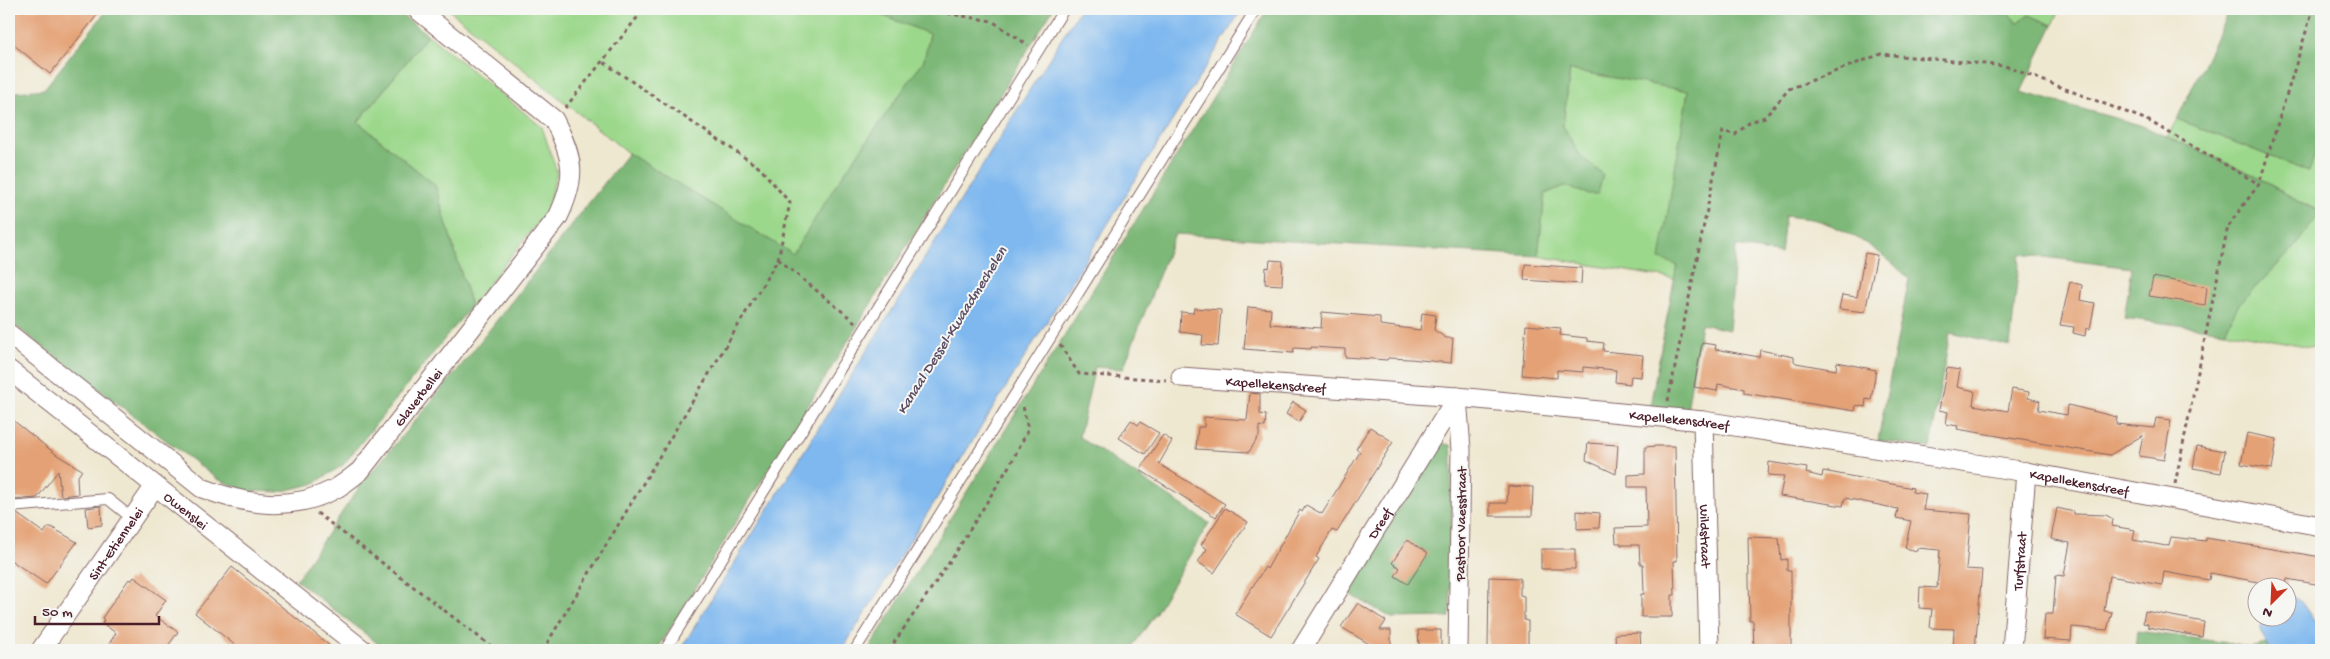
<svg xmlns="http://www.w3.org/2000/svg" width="2330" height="659" font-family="'Gochi Hand',sans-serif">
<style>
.green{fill:#9cd88c;stroke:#737c5c}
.forest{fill:#7db878;stroke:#646c52}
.water{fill:#7eb8ef;stroke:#646c8d}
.building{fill:#e4a175}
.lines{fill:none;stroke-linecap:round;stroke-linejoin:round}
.lane-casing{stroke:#846565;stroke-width:12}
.street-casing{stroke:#846565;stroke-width:21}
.path{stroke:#846565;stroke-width:3;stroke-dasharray:4 4;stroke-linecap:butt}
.lane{stroke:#fff;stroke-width:10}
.street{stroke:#fff;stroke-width:19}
.labels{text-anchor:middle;stroke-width:4;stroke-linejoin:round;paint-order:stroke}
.street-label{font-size:14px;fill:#4a1f2b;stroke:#f6f6f2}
.water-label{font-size:15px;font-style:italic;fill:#5a4d66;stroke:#f6f6f2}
</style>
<rect width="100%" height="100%" fill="#f6f6f2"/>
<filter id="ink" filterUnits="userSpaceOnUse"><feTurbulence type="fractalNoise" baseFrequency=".02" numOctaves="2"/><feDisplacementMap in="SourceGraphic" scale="10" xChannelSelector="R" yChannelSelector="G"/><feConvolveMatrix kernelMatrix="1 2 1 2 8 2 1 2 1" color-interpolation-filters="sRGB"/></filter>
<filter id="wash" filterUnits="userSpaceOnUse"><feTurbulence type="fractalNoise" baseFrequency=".0096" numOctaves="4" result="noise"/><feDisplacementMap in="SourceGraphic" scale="20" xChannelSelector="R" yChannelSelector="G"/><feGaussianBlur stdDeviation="1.12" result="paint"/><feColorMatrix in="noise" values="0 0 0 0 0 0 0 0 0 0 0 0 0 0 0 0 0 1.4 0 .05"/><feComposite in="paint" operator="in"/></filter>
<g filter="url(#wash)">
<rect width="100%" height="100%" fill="#efe8d1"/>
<path class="green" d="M 448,9 L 866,9 L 930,34 L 924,60 L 834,188 L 793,255 L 628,153 Z
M 2005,9 L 2060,9 L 2053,25 L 2029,15 L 2017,23 Z
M 428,35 L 542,127 L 557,172 L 546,212 L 471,306 L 435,185 L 358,122 Z
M 1570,70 L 1688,90 L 1661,258 L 1677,264 L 1675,279 L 1538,256 L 1545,194 L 1564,185 L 1588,194 L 1581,157 L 1563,126 Z
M 2177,119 L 2309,172 L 2321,135 L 2321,211 L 2301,203 L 2254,175 L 2167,137 Z
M 2321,212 L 2321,349 L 2225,331 L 2239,304 L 2292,250 Z"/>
<path class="forest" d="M 108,9 L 394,9 L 428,35 L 358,122 L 435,185 L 471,306 L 343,465 L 313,484 L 279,492 L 248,491 L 217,479 L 9,321 L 9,93 L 44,89 Z
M 866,9 L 1053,9 L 657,650 L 386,650 L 296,580 L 360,486 L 461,366 L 628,153 L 793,254 L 834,188 L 924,60 L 930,34 Z
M 1268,9 L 2005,9 L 2017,23 L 2029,15 L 2053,25 L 2021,92 L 2140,125 L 2254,175 L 2301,203 L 2321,212 L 2292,250 L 2239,304 L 2225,331 L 2124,318 L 2132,268 L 2020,254 L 2010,346 L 1950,332 L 1930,448 L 1878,440 L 1909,279 C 1886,255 1856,234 1823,222 C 1812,218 1798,218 1785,216 L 1781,254 L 1736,246 L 1729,330 L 1701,324 L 1687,410 L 1650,406 L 1677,265 L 1660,259 L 1688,91 L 1570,70 L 1563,126 L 1581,157 L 1603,174 L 1598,194 L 1588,194 L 1564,186 L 1545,194 L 1538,256 L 1175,234 L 1123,369 L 1095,367 L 1079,437 L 1209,523 L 1152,619 L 1130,650 L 868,650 Z
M 2230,9 L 2321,9 L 2321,135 L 2309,172 L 2177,119 Z
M 1438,443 L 1451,445 L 1452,457 L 1450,617 L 1392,618 L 1346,592 Z
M 2137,631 L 2222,642 L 2249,648 L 2266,644 L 2270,650 L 2135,650 Z"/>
<path class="water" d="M 1080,9 L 1242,9 L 842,650 L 680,650 Z
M 2288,593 L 2291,593 L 2302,603 L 2321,631 L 2321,650 L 2270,650 C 2264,640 2258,628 2262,617 L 2288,616 Z"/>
<g id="blocks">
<path class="building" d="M 14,9 L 102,9 L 50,74 L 9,41 L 9,15 Z
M 1865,253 L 1877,255 L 1865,312 L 1839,309 L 1842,295 L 1857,297 Z
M 1270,260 L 1283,261 L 1282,285 L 1265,284 L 1266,267 L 1269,268 Z
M 1525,264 L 1582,268 L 1581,284 L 1524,280 Z
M 2153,277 L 2207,287 L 2205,305 L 2149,296 Z
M 2070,282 L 2082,285 L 2080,300 L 2095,303 L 2090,329 L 2086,328 L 2085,336 L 2073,333 L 2074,327 L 2060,325 Z
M 1248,307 L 1271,309 L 1270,324 L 1321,328 L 1322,312 L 1380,317 L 1380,325 L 1420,330 L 1422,313 L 1436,315 L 1434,330 L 1446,338 L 1453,338 L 1451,363 L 1410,359 L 1388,358 L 1387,360 L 1345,357 L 1345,349 L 1311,347 L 1311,349 L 1294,348 L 1293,353 L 1244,349 Z
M 1194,308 L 1221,310 L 1218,346 L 1202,345 L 1203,335 L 1180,332 L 1181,312 L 1193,313 Z
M 1526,325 L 1561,328 L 1560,335 L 1587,338 L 1587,341 L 1604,343 L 1603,351 L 1643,355 L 1641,377 L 1631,376 L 1630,384 L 1615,382 L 1616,370 L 1583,367 L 1583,372 L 1557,370 L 1557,378 L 1522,375 Z
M 1702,343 L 1716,345 L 1715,349 L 1759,357 L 1760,350 L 1794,357 L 1794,361 L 1796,363 L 1836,370 L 1837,362 L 1876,370 L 1871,400 L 1866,399 L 1865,407 L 1856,405 L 1855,411 L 1744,393 L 1744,389 L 1718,384 L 1717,391 L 1694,387 Z
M 1947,368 L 1960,370 L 1957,387 L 1975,391 L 1973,405 L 2008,411 L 2012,389 L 2029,392 L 2028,398 L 2040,401 L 2038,410 L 2067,415 L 2068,405 L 2117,417 L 2116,424 L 2154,428 L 2156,418 L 2171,420 L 2164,460 L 2139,456 L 2143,435 L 2110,455 L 1957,429 L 1958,426 L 1946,424 L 1948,412 L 1939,410 Z
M 1250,393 L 1260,394 L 1260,414 L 1266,415 L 1265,427 L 1259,426 L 1259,436 L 1249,452 L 1196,449 L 1198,427 L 1204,427 L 1204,417 L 1247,420 Z
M 1293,402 L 1306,410 L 1299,422 L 1286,414 Z
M 9,417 L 57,455 L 82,470 L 77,478 L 78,494 L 61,496 L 58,471 L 37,498 L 9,500 Z
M 1131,420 L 1138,425 L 1140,422 L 1159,433 L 1145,454 L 1119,438 Z
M 1370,427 L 1393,442 L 1337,532 L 1332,530 L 1316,557 L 1319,559 L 1271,636 L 1235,614 L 1265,567 L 1267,569 L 1300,510 L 1302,512 L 1306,505 L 1322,514 L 1360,452 L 1356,449 Z
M 2247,433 L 2277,439 L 2272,469 L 2241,464 Z
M 1163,435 L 1172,441 L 1159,464 L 1225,504 L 1216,517 L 1140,470 Z
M 1588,443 L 1618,445 L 1616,474 L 1586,460 Z
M 1656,446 L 1675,446 L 1677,561 L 1674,561 L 1675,595 L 1672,595 L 1672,617 L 1641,617 L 1641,594 L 1644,594 L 1643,564 L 1640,564 L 1639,545 L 1621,545 L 1621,543 L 1616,543 L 1615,528 L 1647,527 L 1646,487 L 1628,487 L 1628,475 L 1645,474 L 1645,447 Z
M 2197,446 L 2225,451 L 2221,473 L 2193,468 Z
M 1769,462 L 1807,468 L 1806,473 L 1822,477 L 1823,471 L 1913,488 L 1912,492 L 1926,494 L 1923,510 L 1971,514 L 1966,569 L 1982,570 L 1975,650 L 1953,650 L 1954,629 L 1930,628 L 1932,609 L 1919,608 L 1920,587 L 1937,588 L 1940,550 L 1917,548 L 1917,551 L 1905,548 L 1911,521 L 1896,518 L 1898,509 L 1845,498 L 1843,506 L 1780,496 L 1784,476 L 1768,475 Z
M 1508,486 L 1533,487 L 1532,516 L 1490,516 L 1490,503 L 1507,503 Z
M 101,506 L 102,525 L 88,527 L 86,508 Z
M 1225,508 L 1248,522 L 1214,573 L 1198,562 L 1207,549 L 1201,545 Z
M 2057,508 L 2074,512 L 2074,514 L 2106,515 L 2113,519 L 2112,526 L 2135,530 L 2133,540 L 2166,546 L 2169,545 L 2171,537 L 2206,541 L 2206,538 L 2321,557 L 2321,585 L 2287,579 L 2286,586 L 2280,586 L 2210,573 L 2209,580 L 2164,572 L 2162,585 L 2109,576 L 2104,611 L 2112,612 L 2107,630 L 2072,627 L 2071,641 L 2043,639 L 2045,614 L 2053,614 L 2056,575 L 2064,576 L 2070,543 L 2051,539 Z
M 1577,511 L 1600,513 L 1599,528 L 1577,529 Z
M 16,513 L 44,533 L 48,527 L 51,527 L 77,542 L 46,584 L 9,559 L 9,514 Z
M 1748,537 L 1779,538 L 1781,560 L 1787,559 L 1787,571 L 1791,571 L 1791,650 L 1754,650 L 1753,621 L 1750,621 Z
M 1407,540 L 1428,553 L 1408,584 L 1395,576 L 1400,568 L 1392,563 Z
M 1541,549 L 1575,549 L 1575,569 L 1541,569 Z
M 232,567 L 307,627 L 335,650 L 241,650 L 195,613 Z
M 134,577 L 166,600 L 155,616 L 178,632 L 165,650 L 105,650 L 116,633 L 102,623 L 104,620 L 102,618 L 129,579 L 131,581 Z
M 1489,577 L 1520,578 L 1520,595 L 1524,596 L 1524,620 L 1528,621 L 1528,650 L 1488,649 Z
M 1358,603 L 1386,621 L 1380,630 L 1391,630 L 1391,650 L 1379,650 L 1341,627 Z
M 2145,611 L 2204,622 L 2202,637 L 2148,627 L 2148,624 L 2143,623 Z
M 1418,630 L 1441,630 L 1441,646 L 1419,646 Z
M 1640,633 L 1641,650 L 1616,650 L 1615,634 Z"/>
</g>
</g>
<g filter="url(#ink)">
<use href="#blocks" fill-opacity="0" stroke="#846565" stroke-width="1"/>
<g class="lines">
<g class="lane-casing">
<path id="lane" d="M 9,507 L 108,499 L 133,519
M 665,650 L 1064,9
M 855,650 L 1256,9"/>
</g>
<g class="street-casing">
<g id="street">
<path id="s1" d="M 9,334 L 202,488 C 246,505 291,512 335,489 C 344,484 352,477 360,471 L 558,217 C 577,177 574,159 554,120 L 417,9"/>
<path id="s2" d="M 9,370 L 363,650"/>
<path id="s3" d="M 1181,377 L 1457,397 L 1703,421 L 2026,472 L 2321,526"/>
<path d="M 1457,397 L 1461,450 L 1458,650"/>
<path id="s4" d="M 1703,421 L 1709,650"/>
<path id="s5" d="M 41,650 L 155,486"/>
<path id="s6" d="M 1301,650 L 1457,397"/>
<path id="s7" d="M 2012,650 L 2026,472"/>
</g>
</g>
<path class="path" d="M 932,9 L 945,13 L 992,21 L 1028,45
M 565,108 L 644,9
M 778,259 L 855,322
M 1060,345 L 1079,374 L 1166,380
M 1668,401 L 1723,131 L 1735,135 L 1750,122 L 1765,117 L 1789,89 L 1881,54 L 2005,66 L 2147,120 L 2259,184
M 2175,484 L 2228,226 L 2259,184 L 2313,9
M 317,513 L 496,650
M 543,650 L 778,259 L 790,203 L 760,168 L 603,62
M 889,650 L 953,557 L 1011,463 L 1028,430 L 1023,406"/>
<use href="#lane" class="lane"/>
<use href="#street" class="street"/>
</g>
</g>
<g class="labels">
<g class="street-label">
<text dy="5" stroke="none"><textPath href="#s3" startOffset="95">Kapellekensdreef</textPath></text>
<text dy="5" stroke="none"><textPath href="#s1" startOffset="509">Glaverbellei</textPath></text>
<text dy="5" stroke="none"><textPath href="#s3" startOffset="500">Kapellekensdreef</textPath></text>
<text dy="5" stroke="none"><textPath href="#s3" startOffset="905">Kapellekensdreef</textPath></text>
<text dy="5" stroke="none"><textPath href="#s2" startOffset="226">Owenslei</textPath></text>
<text dy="5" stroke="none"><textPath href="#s6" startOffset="149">Dreef</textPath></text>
<text transform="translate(1460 524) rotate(-89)" y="5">Pastoor Vaesstraat</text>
<text dy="5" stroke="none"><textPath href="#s4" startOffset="115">Wildstraat</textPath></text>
<text dy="5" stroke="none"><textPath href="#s5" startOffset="130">Sint-Etiennelei</textPath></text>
<text dy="5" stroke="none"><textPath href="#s7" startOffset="89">Turfstraat</textPath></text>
</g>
<g class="water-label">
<text transform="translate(951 330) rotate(-58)" y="5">Kanaal Dessel-Kwaadmechelen</text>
</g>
</g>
<rect width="2330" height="659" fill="none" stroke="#f6f6f2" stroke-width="30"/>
<g transform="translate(2272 602) rotate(204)"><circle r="24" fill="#f6f6f2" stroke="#b1a0a2"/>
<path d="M0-4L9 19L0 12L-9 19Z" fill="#c8321e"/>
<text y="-8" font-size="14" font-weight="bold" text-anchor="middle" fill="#4a1f2b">N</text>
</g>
<path d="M35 616v8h124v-8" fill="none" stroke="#4a1f2b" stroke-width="2.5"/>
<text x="42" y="616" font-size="15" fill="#4a1f2b" stroke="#f6f6f2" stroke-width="4" paint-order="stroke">50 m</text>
</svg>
